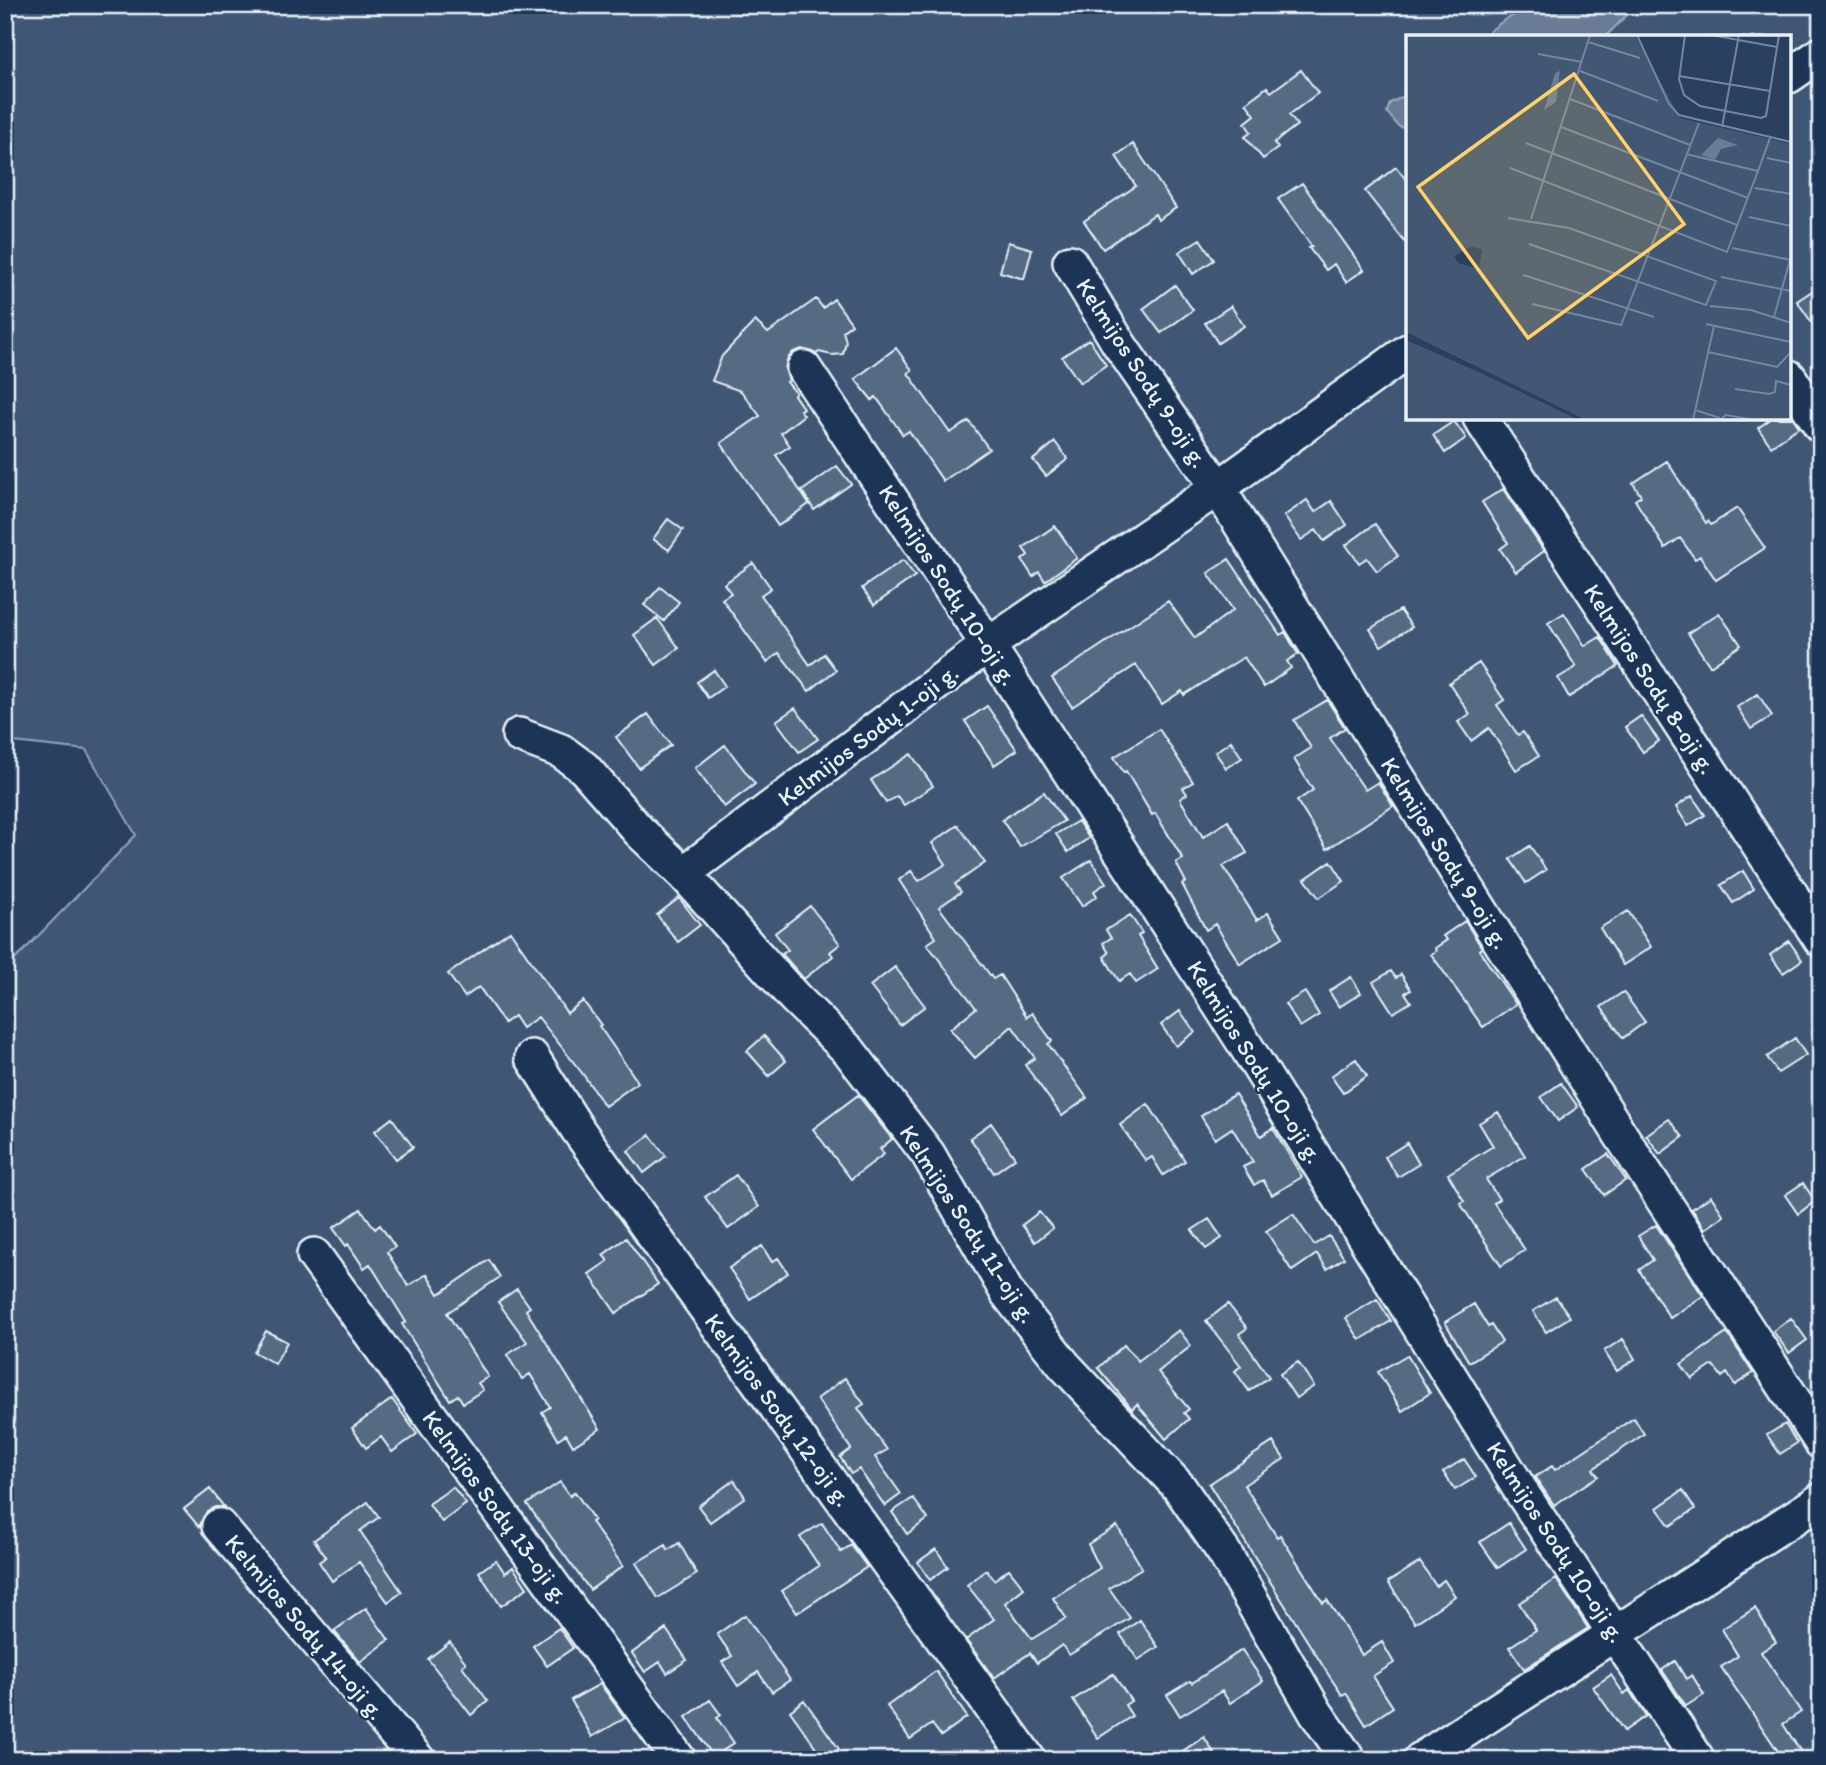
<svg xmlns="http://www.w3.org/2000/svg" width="1826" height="1765" font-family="Itim,sans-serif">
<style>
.green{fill:#415774;stroke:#94a4b6;stroke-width:2;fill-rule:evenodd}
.water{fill:#6b7c95;stroke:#9dabbd;stroke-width:2}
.building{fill:#556a83;stroke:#e8f1f8;stroke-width:2}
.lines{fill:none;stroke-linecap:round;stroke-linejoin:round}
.minor-casing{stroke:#e8f1f8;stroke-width:38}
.minor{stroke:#1d3557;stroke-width:33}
.labels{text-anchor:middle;stroke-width:5;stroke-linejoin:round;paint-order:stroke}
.street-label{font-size:24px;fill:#e8f1f8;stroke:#1d3557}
.inset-road{fill:none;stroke:#75879d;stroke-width:2}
.view{fill:#ffd166;fill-opacity:0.15;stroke:#ffd166;stroke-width:3.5}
.inset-edge{fill:none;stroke:#e8f1f8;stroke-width:3.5}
</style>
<rect width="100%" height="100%" fill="#294061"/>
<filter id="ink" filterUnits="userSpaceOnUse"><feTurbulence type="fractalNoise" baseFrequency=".0143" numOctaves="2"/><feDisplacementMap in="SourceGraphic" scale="14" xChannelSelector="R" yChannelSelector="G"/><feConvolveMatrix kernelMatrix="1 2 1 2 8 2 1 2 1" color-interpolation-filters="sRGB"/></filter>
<g filter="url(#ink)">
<path class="green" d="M 5,5 L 1821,5 L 1821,1760 L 5,1760 L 5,970 L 136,835 L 86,750 L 5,741 ZM 1408,37 L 1789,37 L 1789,418 L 1408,418 Z"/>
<path class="water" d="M 1534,5 L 1637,5 L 1605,37 L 1482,37 L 1504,20 Z
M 1408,94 L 1408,130 L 1398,126 L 1387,112 L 1390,103 Z"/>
<path class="building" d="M 1301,70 L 1318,93 L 1289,115 L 1297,125 L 1274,143 L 1278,148 L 1263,159 L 1245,137 L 1251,132 L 1245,123 L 1255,115 L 1246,103 L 1267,87 L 1271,92 Z
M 1133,144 L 1176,208 L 1158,220 L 1155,214 L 1103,249 L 1084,221 L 1136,186 L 1116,156 Z
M 1396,167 L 1408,182 L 1408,246 L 1365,191 Z
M 1302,183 L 1364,270 L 1346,282 L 1334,264 L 1326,270 L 1309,248 L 1312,247 L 1278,199 Z
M 1200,239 L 1214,260 L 1193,274 L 1179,252 Z
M 1008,242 L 1032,249 L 1024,279 L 1000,272 Z
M 1175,285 L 1193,310 L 1161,333 L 1143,309 Z
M 1821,285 L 1821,336 L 1797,301 Z
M 816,299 L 823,308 L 834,299 L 852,324 L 843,331 L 846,342 L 843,354 L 832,355 L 819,352 L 816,354 L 802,349 L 793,352 L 787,360 L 785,369 L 789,381 L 787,382 L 796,393 L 794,395 L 803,408 L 800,410 L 804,415 L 781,433 L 790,446 L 776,455 L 809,504 L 778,526 L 721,443 L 760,416 L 741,391 L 712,381 L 722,356 L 755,321 L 768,333 Z
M 1231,306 L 1244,326 L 1218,343 L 1205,323 Z
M 1089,339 L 1106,365 L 1080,383 L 1062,357 Z
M 896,348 L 912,370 L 908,373 L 950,433 L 969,421 L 989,449 L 943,481 L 909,431 L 903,435 L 876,397 L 872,400 L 855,379 Z
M 1772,418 L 1793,418 L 1799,427 L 1771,446 L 1758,428 Z
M 1454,421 L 1466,438 L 1445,453 L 1433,435 Z
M 1055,442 L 1068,459 L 1046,476 L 1033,460 Z
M 1667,461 L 1706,523 L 1708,521 L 1711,525 L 1737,508 L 1765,548 L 1716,580 L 1700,556 L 1695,559 L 1680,538 L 1665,548 L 1635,500 L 1641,496 L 1633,483 Z
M 837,466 L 851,484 L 814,510 L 802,491 Z
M 1503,489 L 1544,551 L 1516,572 L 1500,549 L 1508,543 L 1482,502 Z
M 1307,500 L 1315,512 L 1331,501 L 1347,525 L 1324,541 L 1316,530 L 1301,540 L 1284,516 Z
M 668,519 L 683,530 L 669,550 L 653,539 Z
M 1375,524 L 1398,556 L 1377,571 L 1367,558 L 1359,563 L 1346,545 Z
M 1055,526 L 1077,558 L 1045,581 L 1039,572 L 1033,577 L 1022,560 L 1028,555 L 1023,548 Z
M 1229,559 L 1280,635 L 1285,632 L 1298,654 L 1287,661 L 1291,668 L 1264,687 L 1244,657 L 1184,695 L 1182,691 L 1162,704 L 1136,665 L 1072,707 L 1052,678 L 1168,601 L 1195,638 L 1233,610 L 1208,573 Z
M 903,560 L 915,576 L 874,605 L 862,588 Z
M 753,563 L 771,588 L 761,595 L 810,665 L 824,654 L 836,670 L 809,691 L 779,653 L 767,662 L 722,599 L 731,593 L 724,584 Z
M 660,587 L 679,602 L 664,621 L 644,605 Z
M 1400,610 L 1412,627 L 1381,646 L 1370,629 Z
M 1564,613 L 1585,646 L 1600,637 L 1618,666 L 1569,697 L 1558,678 L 1576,667 L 1548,623 Z
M 1719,613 L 1741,645 L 1710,666 L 1688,633 Z
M 657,618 L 679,648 L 656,665 L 634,635 Z
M 1479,663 L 1504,700 L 1497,705 L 1518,735 L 1523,732 L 1539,756 L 1516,770 L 1489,728 L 1471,741 L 1458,722 L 1470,714 L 1449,683 Z
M 714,670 L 725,686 L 708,698 L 697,682 Z
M 1758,694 L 1772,716 L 1751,729 L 1737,707 Z
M 1327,700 L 1345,728 L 1330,738 L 1365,790 L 1378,782 L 1393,806 L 1327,849 L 1297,801 L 1313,790 L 1294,759 L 1311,748 L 1294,720 Z
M 987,706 L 1017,750 L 994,765 L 965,721 Z
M 795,708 L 818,739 L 799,752 L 776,721 Z
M 648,714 L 671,745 L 639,768 L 616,737 Z
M 1641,716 L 1659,741 L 1643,752 L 1625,727 Z
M 1159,729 L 1193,782 L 1183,788 L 1187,794 L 1180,799 L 1203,837 L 1228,821 L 1247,853 L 1223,866 L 1257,920 L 1268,913 L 1283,937 L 1240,964 L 1215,924 L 1206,930 L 1182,884 L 1186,882 L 1176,863 L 1183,859 L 1155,813 L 1152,815 L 1126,771 L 1124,773 L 1114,757 Z
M 1231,741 L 1242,758 L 1226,768 L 1215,752 Z
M 725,745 L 755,784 L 724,807 L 695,768 Z
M 911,754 L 933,786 L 904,805 L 897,796 L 886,803 L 871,780 Z
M 1044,792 L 1064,821 L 1020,847 L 1002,820 Z
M 1692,796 L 1705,815 L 1688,826 L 1676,807 Z
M 1078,821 L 1089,838 L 1068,852 L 1056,834 Z
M 958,825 L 985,863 L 955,884 L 961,892 L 939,907 L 993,979 L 1000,975 L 1027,1017 L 1032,1013 L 1052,1041 L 1048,1044 L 1087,1098 L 1062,1116 L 1025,1065 L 1035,1058 L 1012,1026 L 975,1058 L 950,1029 L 976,1008 L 927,944 L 936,938 L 899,880 L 911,871 L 919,881 L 946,864 L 932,843 Z
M 1530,846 L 1546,870 L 1526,883 L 1510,859 Z
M 1091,860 L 1106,883 L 1094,891 L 1097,896 L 1082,906 L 1063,878 Z
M 1331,861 L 1344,881 L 1319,898 L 1305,879 Z
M 1743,871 L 1754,889 L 1733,903 L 1721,885 Z
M 679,898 L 700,925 L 678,942 L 657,915 Z
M 810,906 L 840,944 L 830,952 L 833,956 L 804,979 L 782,954 L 788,950 L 775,933 Z
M 1628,911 L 1651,947 L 1623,965 L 1600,928 Z
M 1130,915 L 1142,933 L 1138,936 L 1158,969 L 1136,983 L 1130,974 L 1119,981 L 1104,957 L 1109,953 L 1103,943 L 1111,938 L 1106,930 Z
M 1465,921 L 1482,948 L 1479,950 L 1516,1004 L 1483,1027 L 1431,954 L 1436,951 L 1435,948 L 1447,940 L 1443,936 Z
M 510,931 L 567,1013 L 583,1001 L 601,1025 L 599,1026 L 638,1082 L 605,1106 L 582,1073 L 538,1017 L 522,1028 L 514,1016 L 504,1023 L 479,987 L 465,997 L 448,974 Z
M 1789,941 L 1802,960 L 1783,973 L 1770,955 Z
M 895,967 L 925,1006 L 900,1025 L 870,986 Z
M 1391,971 L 1396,978 L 1401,974 L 1411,990 L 1405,993 L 1411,1002 L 1393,1013 L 1373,982 Z
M 1351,977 L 1361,993 L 1339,1007 L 1329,991 Z
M 1305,992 L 1319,1015 L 1300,1027 L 1285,1004 Z
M 1623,992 L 1645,1022 L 1623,1038 L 1601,1007 Z
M 1180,1011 L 1195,1032 L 1176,1046 L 1161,1025 Z
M 764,1036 L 786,1061 L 769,1076 L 747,1051 Z
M 1795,1038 L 1806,1055 L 1778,1073 L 1767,1057 Z
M 1356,1059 L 1367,1076 L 1343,1093 L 1331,1076 Z
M 1561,1083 L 1578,1107 L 1558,1121 L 1541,1097 Z
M 1235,1094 L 1261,1136 L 1273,1128 L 1302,1177 L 1272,1195 L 1263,1180 L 1254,1185 L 1243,1167 L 1253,1162 L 1232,1128 L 1215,1139 L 1201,1116 Z
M 858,1095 L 892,1139 L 880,1149 L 884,1154 L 851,1179 L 813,1129 Z
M 1148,1104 L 1185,1161 L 1163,1175 L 1152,1157 L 1146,1161 L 1120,1125 Z
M 1498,1112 L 1525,1156 L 1486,1179 L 1499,1199 L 1494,1203 L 1525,1250 L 1501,1266 L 1460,1203 L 1464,1201 L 1448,1174 L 1493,1146 L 1479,1123 Z
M 392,1118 L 413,1147 L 396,1159 L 375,1131 Z
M 1669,1119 L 1683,1137 L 1660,1154 L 1646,1135 Z
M 991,1123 L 1015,1158 L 994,1173 L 970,1138 Z
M 650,1135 L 666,1156 L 644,1173 L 628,1151 Z
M 1407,1143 L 1419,1164 L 1398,1177 L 1385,1157 Z
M 1608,1154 L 1626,1180 L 1604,1195 L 1586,1169 Z
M 736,1175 L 759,1207 L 728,1229 L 705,1197 Z
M 1803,1183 L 1815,1201 L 1798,1214 L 1785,1195 Z
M 1711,1196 L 1724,1216 L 1705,1229 L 1692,1209 Z
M 361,1209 L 375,1229 L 380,1225 L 395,1247 L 387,1252 L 408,1286 L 427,1274 L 439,1294 L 489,1260 L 500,1277 L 447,1313 L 488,1377 L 478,1383 L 483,1390 L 463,1403 L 458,1395 L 450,1400 L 402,1324 L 406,1322 L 370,1264 L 364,1268 L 348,1244 L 346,1246 L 333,1228 Z
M 1039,1212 L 1053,1228 L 1035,1242 L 1022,1225 Z
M 1293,1214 L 1314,1245 L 1329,1236 L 1344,1258 L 1327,1269 L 1317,1254 L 1292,1271 L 1266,1231 Z
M 1209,1219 L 1222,1238 L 1206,1249 L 1192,1230 Z
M 1656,1225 L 1703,1296 L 1670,1318 L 1639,1270 L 1653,1260 L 1638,1236 Z
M 626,1238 L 658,1284 L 616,1313 L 589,1274 L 608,1261 L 603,1255 Z
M 762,1246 L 772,1262 L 778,1258 L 788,1273 L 750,1299 L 729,1268 Z
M 517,1289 L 530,1307 L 526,1310 L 600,1429 L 573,1446 L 566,1434 L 558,1439 L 542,1412 L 550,1407 L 530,1374 L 522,1379 L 507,1355 L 527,1342 L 498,1302 Z
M 1556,1297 L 1570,1317 L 1546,1332 L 1533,1311 Z
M 1377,1299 L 1391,1321 L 1360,1340 L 1346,1318 Z
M 1228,1304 L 1247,1328 L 1239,1334 L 1269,1377 L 1249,1391 L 1235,1371 L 1241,1366 L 1206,1321 Z
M 1474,1304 L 1488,1327 L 1491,1325 L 1502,1342 L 1469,1362 L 1445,1322 Z
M 1791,1318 L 1807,1340 L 1789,1353 L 1773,1331 Z
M 1179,1330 L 1191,1346 L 1158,1372 L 1189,1409 L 1184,1413 L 1189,1419 L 1166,1439 L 1137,1404 L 1132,1409 L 1098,1368 L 1124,1345 L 1138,1361 Z
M 266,1331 L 287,1342 L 275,1364 L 254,1352 Z
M 1727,1333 L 1753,1373 L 1735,1385 L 1727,1373 L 1722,1377 L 1713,1365 L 1692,1379 L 1681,1364 Z
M 1623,1339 L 1635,1359 L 1617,1371 L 1604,1351 Z
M 1407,1355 L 1430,1393 L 1402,1411 L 1378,1372 Z
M 1298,1362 L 1314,1386 L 1296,1398 L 1280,1374 Z
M 845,1378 L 864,1404 L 858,1408 L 887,1450 L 875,1457 L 901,1494 L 885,1506 L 859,1469 L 851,1474 L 840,1457 L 851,1449 L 817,1399 Z
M 392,1399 L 417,1434 L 392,1452 L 381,1437 L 366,1448 L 352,1428 Z
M 1634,1418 L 1644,1434 L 1593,1469 L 1598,1476 L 1554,1505 L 1535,1477 L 1552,1466 L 1555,1470 Z
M 1785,1424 L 1797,1443 L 1780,1454 L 1767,1435 Z
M 1273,1442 L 1284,1459 L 1244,1485 L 1277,1537 L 1280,1535 L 1323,1603 L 1327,1600 L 1362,1655 L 1382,1642 L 1394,1663 L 1373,1676 L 1393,1707 L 1366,1725 L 1346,1693 L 1342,1695 L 1328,1674 L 1209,1484 Z
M 1464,1459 L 1476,1477 L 1455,1490 L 1443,1472 Z
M 734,1480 L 745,1497 L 710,1522 L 698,1506 Z
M 560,1482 L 570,1496 L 575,1492 L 594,1520 L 591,1522 L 623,1566 L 590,1590 L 527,1504 Z
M 453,1487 L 466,1504 L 442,1522 L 429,1504 Z
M 210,1489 L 224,1507 L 215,1507 L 207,1511 L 199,1527 L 184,1509 Z
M 1683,1490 L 1695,1509 L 1670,1526 L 1657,1508 Z
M 913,1498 L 928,1519 L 907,1534 L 892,1512 Z
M 368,1502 L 379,1517 L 360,1531 L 402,1592 L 388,1602 L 359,1562 L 332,1581 L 319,1562 L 326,1557 L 314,1540 Z
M 822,1523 L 841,1552 L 851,1545 L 867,1567 L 797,1613 L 782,1591 L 819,1566 L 800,1537 Z
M 1509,1523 L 1526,1549 L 1498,1568 L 1480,1542 Z
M 1117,1526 L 1142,1568 L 1109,1588 L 1130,1618 L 1069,1655 L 1062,1645 L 1037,1663 L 1030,1653 L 994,1678 L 966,1640 L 994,1619 L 967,1585 L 986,1570 L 994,1580 L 1009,1569 L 1024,1588 L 1005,1603 L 1032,1639 L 1066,1618 L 1053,1598 L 1100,1568 L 1088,1544 Z
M 679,1543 L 697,1574 L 658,1598 L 636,1563 L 666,1545 L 668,1550 Z
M 936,1549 L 948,1567 L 930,1580 L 918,1562 Z
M 496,1560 L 505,1573 L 513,1567 L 527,1588 L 501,1606 L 479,1572 Z
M 1420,1562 L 1436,1586 L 1444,1580 L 1455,1596 L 1415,1623 L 1388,1582 Z
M 1556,1579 L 1588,1628 L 1524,1669 L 1509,1647 L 1536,1630 L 1519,1603 Z
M 366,1608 L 389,1640 L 360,1662 L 334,1631 Z
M 1755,1608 L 1776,1642 L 1761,1652 L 1801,1712 L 1783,1724 L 1806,1760 L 1784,1760 L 1721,1667 L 1738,1656 L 1722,1629 Z
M 745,1615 L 790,1680 L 772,1692 L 758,1672 L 738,1686 L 722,1662 L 732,1656 L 717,1634 Z
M 1140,1620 L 1158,1647 L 1138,1660 L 1120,1634 Z
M 559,1628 L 573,1648 L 547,1666 L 533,1646 Z
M 666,1629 L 687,1660 L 667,1673 L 660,1662 L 645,1672 L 632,1653 Z
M 450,1642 L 466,1663 L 462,1666 L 488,1701 L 471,1715 L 428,1659 Z
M 1242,1650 L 1263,1681 L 1230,1703 L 1222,1691 L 1180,1716 L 1167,1695 L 1190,1681 L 1192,1683 Z
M 1675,1661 L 1686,1679 L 1692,1675 L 1704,1695 L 1686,1706 L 1662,1670 Z
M 936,1671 L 967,1717 L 941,1736 L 932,1724 L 910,1739 L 887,1706 Z
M 1113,1674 L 1131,1701 L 1125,1705 L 1132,1716 L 1098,1738 L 1073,1700 Z
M 1611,1675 L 1624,1694 L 1629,1690 L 1646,1716 L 1624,1731 L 1593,1687 Z
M 600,1684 L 625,1718 L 592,1737 L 571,1700 Z
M 710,1700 L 721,1715 L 717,1718 L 734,1743 L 714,1757 L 686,1717 Z
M 804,1700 L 839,1749 L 824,1759 L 790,1711 Z
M 1204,1737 L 1214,1753 L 1203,1760 L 1169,1760 Z"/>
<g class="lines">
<g class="minor-casing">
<path id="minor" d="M 1789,76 L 1821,54
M 1070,262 L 1119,344 L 1218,488 L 1620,1134 L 1821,1442
M 804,368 L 988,645 L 1244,1043 L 1524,1496 L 1698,1760
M 1789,377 L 1821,426
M 1480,418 L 1821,940
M 519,735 L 561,751 L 584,768 L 639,831 L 685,875 L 795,998 L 849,1051 L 928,1154 L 1008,1294 L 1064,1365 L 1179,1487 L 1225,1554 L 1316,1713 L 1349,1760
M 685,875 L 696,864 L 988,645 L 1218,488 L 1408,351
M 532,1057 L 578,1130 L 1029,1760
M 314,1255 L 679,1760
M 219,1526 L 418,1760
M 1420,1760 L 1821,1500"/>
</g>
<use href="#minor" class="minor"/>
</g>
</g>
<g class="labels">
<g class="street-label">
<text transform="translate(1142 373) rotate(57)" y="8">Kelmijos Sodų 9-oji g.</text>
<text transform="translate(948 585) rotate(57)" y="8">Kelmijos Sodų 10-oji g.</text>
<text transform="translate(1650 679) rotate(57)" y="8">Kelmijos Sodų 8-oji g.</text>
<text transform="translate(868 735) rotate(-37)" y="8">Kelmijos Sodų 1-oji g.</text>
<text transform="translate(1445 853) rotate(58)" y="8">Kelmijos Sodų 9-oji g.</text>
<text transform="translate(1255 1062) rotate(58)" y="8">Kelmijos Sodų 10-oji g.</text>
<text transform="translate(968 1224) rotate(57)" y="8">Kelmijos Sodų 11-oji g.</text>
<text transform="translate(778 1410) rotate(54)" y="8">Kelmijos Sodų 12-oji g.</text>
<text transform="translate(496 1507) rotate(54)" y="8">Kelmijos Sodų 13-oji g.</text>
<text transform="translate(1556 1542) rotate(57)" y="8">Kelmijos Sodų 10-oji g.</text>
<text transform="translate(305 1627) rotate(50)" y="8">Kelmijos Sodų 14-oji g.</text>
</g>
</g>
<g transform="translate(1406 35)">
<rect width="385" height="385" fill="#294061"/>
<path d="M 0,0 L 229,0 L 274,83 L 385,109 L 385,385 L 180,385 L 0,297 ZM 66,211 L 76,215 L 73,234 L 52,228 L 48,221 ZM 0,305 L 77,339 L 173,385 L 0,385 Z" fill="#415774" fill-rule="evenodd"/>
<path d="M 154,36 L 150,67 L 138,75 L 149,38 ZM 312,103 L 332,110 L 315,114 L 309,125 L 295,120 Z" fill="#6b7c95"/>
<path class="inset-road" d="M 231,0 L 263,69 L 273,80 L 385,107M 279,0 L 273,44 L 278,60 L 294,71 L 355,83 L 360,81 L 373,0M 305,0 L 371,12M 182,7 L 234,23M 132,19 L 176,27M 174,36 L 252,66M 273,41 L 364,56M 164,64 L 284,110M 155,92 L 342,163M 316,92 L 333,0M 120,108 L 331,190M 280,119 L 352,136 L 364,103M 361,123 L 385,128M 104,133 L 321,217 L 352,136M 349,153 L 385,159M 343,182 L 385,191M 102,183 L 163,193 L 310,246 L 300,270 L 123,209M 125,184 L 184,0M 326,213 L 385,225M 117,240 L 248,282M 315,242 L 385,256M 126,269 L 215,290 L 293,88M 304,271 L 345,275 L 385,288M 368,282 L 384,225M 300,289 L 385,307M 302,317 L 371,332 L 385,317M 329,354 L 363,359 L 369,357 L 370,346 L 385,350M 289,375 L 314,383M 287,385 L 308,291M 314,385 L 320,380 L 349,385"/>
<path class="view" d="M 168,39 L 278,189 L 122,303 L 12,152 Z"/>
<rect width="385" height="385" class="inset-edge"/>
</g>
<rect width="1826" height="1765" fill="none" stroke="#1d3557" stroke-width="28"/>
<rect x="14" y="14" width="1798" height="1737" fill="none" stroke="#e8f1f8" stroke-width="2.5" filter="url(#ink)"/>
</svg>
